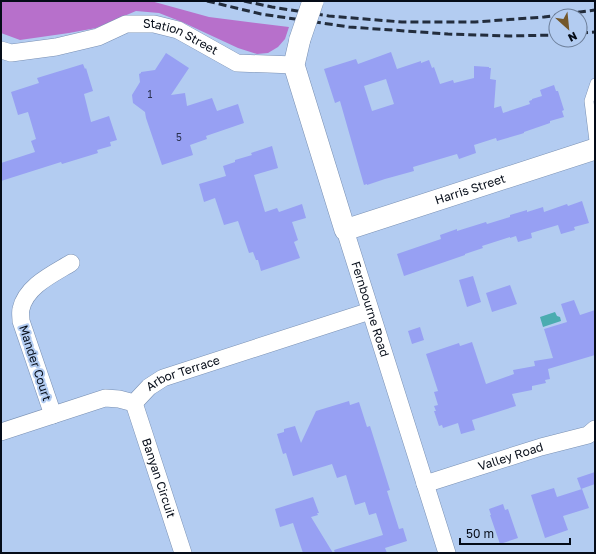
<svg xmlns="http://www.w3.org/2000/svg" width="596" height="554" font-family="'Golos Text',sans-serif">
<style>
.forest{fill:#b770cb}
.water{fill:#4bacb0}
.building{fill:#97a0f3;fill-rule:evenodd}
.lines{fill:none;stroke-linecap:round;stroke-linejoin:round}
.service-casing{stroke:#7990b3;stroke-width:10}
.minor-casing{stroke:#7990b3;stroke-width:18}
.tertiary-casing{stroke:#7990b3;stroke-width:22}
.service{stroke:#fff;stroke-width:9}
.minor{stroke:#fff;stroke-width:17}
.tertiary{stroke:#fff;stroke-width:21}
.rail{stroke:#232d3d;stroke-width:3;stroke-dasharray:8 4;stroke-linecap:butt}
.tertiary-bridge-casing{stroke:#7990b3;stroke-width:22;stroke-linecap:butt}
.tertiary-bridge{stroke:#fff;stroke-width:21}
.labels{text-anchor:middle;stroke-width:4;stroke-linejoin:round;paint-order:stroke}
.number-label{font-size:10px;fill:#2a314f}
.street-label{font-size:12px;fill:#050c18;stroke:#b3ccf1}
</style>
<rect width="100%" height="100%" fill="#b3ccf1"/>
<path class="forest" d="M 1,1 L 151,1 L 209,17 L 289,27 L 285,39 L 278,47 L 268,53 L 257,54 L 238,48 L 182,22 L 159,13 L 136,11 L 96,28 L 69,33 L 20,40 L 1,33 Z"/>
<path class="water" d="M 555,312 L 557,316 L 560,317 L 561,321 L 543,327 L 540,317 Z"/>
<path class="building" d="M 391,52 L 397,69 L 421,61 L 421,63 L 429,60 L 432,68 L 434,67 L 440,84 L 453,80 L 454,83 L 474,78 L 474,66 L 489,67 L 489,68 L 491,68 L 490,79 L 496,80 L 494,108 L 501,106 L 503,113 L 530,104 L 529,101 L 532,100 L 532,99 L 542,96 L 540,90 L 554,85 L 556,91 L 558,91 L 564,110 L 562,111 L 564,117 L 550,121 L 550,123 L 524,132 L 524,133 L 521,134 L 497,141 L 496,138 L 474,145 L 476,153 L 459,159 L 457,154 L 413,167 L 414,171 L 385,179 L 367,185 L 367,184 L 364,185 L 340,101 L 335,103 L 324,69 L 356,59 L 358,64 ZM 386,79 L 394,104 L 372,111 L 364,86 Z
M 166,53 L 189,68 L 171,95 L 185,93 L 187,106 L 212,98 L 217,111 L 238,104 L 244,123 L 206,136 L 207,139 L 190,145 L 193,155 L 162,165 L 146,118 L 145,112 L 133,103 L 132,95 L 140,82 L 139,74 L 141,73 L 141,72 L 155,70 Z
M 83,64 L 85,69 L 86,68 L 93,91 L 84,94 L 91,122 L 109,116 L 117,140 L 110,142 L 111,146 L 97,150 L 98,153 L 62,164 L 61,162 L 1,181 L 1,163 L 35,152 L 31,141 L 36,139 L 28,112 L 18,115 L 11,92 L 39,83 L 37,78 Z
M 272,146 L 278,168 L 254,175 L 265,212 L 277,208 L 279,212 L 302,204 L 306,218 L 292,222 L 298,240 L 294,242 L 300,258 L 261,271 L 258,260 L 256,260 L 253,252 L 249,253 L 238,221 L 224,225 L 215,198 L 204,202 L 199,184 L 226,176 L 223,166 L 235,162 L 235,160 L 252,155 L 251,153 Z
M 582,201 L 589,223 L 574,227 L 575,230 L 561,234 L 558,225 L 531,233 L 532,238 L 518,242 L 516,236 L 510,238 L 510,237 L 482,246 L 483,248 L 465,254 L 465,255 L 404,276 L 397,254 L 441,239 L 440,235 L 457,229 L 457,231 L 486,222 L 487,224 L 510,217 L 510,215 L 527,210 L 527,212 L 543,207 L 544,212 L 567,204 L 568,206 Z
M 473,276 L 481,302 L 467,307 L 459,280 Z
M 510,285 L 517,304 L 492,312 L 486,293 Z
M 574,300 L 580,315 L 595,310 L 595,355 L 548,369 L 550,379 L 545,380 L 546,383 L 532,386 L 532,390 L 512,394 L 516,406 L 472,420 L 475,430 L 461,434 L 458,423 L 443,428 L 442,425 L 439,426 L 434,411 L 436,411 L 434,406 L 438,405 L 434,392 L 438,391 L 426,354 L 459,343 L 460,346 L 472,342 L 486,384 L 514,374 L 513,370 L 535,366 L 534,361 L 553,358 L 544,329 L 567,322 L 561,304 Z
M 420,327 L 424,340 L 412,344 L 408,331 Z
M 349,401 L 350,405 L 359,402 L 367,427 L 370,426 L 390,490 L 387,491 L 399,529 L 403,528 L 407,541 L 385,548 L 387,553 L 335,553 L 334,550 L 383,535 L 376,513 L 369,515 L 365,502 L 355,505 L 346,475 L 337,478 L 332,464 L 293,476 L 286,453 L 283,454 L 277,434 L 284,432 L 284,429 L 295,426 L 301,443 L 316,411 Z
M 595,472 L 595,484 L 581,489 L 577,478 Z
M 554,488 L 557,497 L 582,489 L 589,508 L 563,516 L 568,530 L 545,538 L 531,495 Z
M 313,497 L 319,513 L 317,513 L 318,515 L 311,517 L 333,553 L 303,553 L 293,523 L 280,527 L 275,509 Z
M 503,504 L 505,510 L 508,509 L 518,538 L 500,544 L 490,515 L 491,515 L 489,509 Z"/>
<g class="lines">
<g class="service-casing">
<path id="service" d="M 595,149 L 589,101 L 595,83"/>
</g>
<g class="minor-casing">
<g id="minor">
<path id="s1" d="M 1,50 L 11,53 L 56,47 L 98,37 L 126,24 L 154,24 L 178,30 L 237,63 L 294,65"/>
<path id="s2" d="M 345,230 L 447,553"/>
<path id="s3" d="M 134,403 L 183,553"/>
<path d="M 53,415 L 21,321 C 21,317 20,312 21,309 C 26,286 53,274 71,263"/>
<path id="s4" d="M 1,432 L 105,398 L 119,399 L 134,403 L 149,387 L 163,378 L 370,311"/>
<path id="s5" d="M 425,484 L 541,447 L 588,435 L 595,429"/>
</g>
</g>
<g class="tertiary-casing">
<g id="tertiary">
<path id="s6" d="M 300,39 L 294,65 L 345,230 L 595,149"/>
</g>
</g>
<use href="#service" class="service"/>
<use href="#minor" class="minor"/>
<use href="#tertiary" class="tertiary"/>
<path class="rail" d="M 207,1 L 261,14 L 349,27 L 448,34 L 508,36 L 556,35
M 244,1 L 272,7 L 329,16 L 402,22 L 475,22 L 544,17 L 595,10
M 580,33 L 595,32"/>
<g class="tertiary-bridge-casing">
<path id="tertiary-bridge" d="M 300,39 L 313,1"/>
</g>
<use href="#tertiary-bridge" class="tertiary-bridge"/>
</g>
<g class="labels">
<g class="number-label">
<text x="150" y="98">1</text>
<text x="179" y="141">5</text>
</g>
<g class="street-label">
<text dy="4" stroke="none"><textPath href="#s1" startOffset="187">Station Street</textPath></text>
<text dy="4" stroke="none"><textPath href="#s6" startOffset="331">Harris Street</textPath></text>
<text dy="4" stroke="none"><textPath href="#s2" startOffset="83">Fernbourne Road</textPath></text>
<text transform="translate(35 363) rotate(72)" y="4">Mander Court</text>
<text dy="4" stroke="none"><textPath href="#s4" startOffset="198">Arbor Terrace</textPath></text>
<text dy="4" stroke="none"><textPath href="#s5" startOffset="90">Valley Road</textPath></text>
<text dy="4" stroke="none"><textPath href="#s3" startOffset="79">Banyan Circuit</textPath></text>
</g>
</g>
<rect width="596" height="554" fill="none" stroke="#050c18" stroke-width="4"/>
<g transform="translate(568 28) rotate(153)"><circle r="19" fill="#b3ccf1" stroke="#6d7f9a"/>
<path d="M0-3L7 15L0 10L-7 15Z" fill="#74582b"/>
<text y="-6" font-size="11" font-weight="bold" text-anchor="middle" fill="#050c18">N</text>
</g>
<path d="M460 538v6h110v-6" fill="none" stroke="#050c18" stroke-width="2"/>
<text x="466" y="538" font-size="12" fill="#050c18" stroke="#b3ccf1" stroke-width="3" paint-order="stroke">50 m</text>
</svg>
